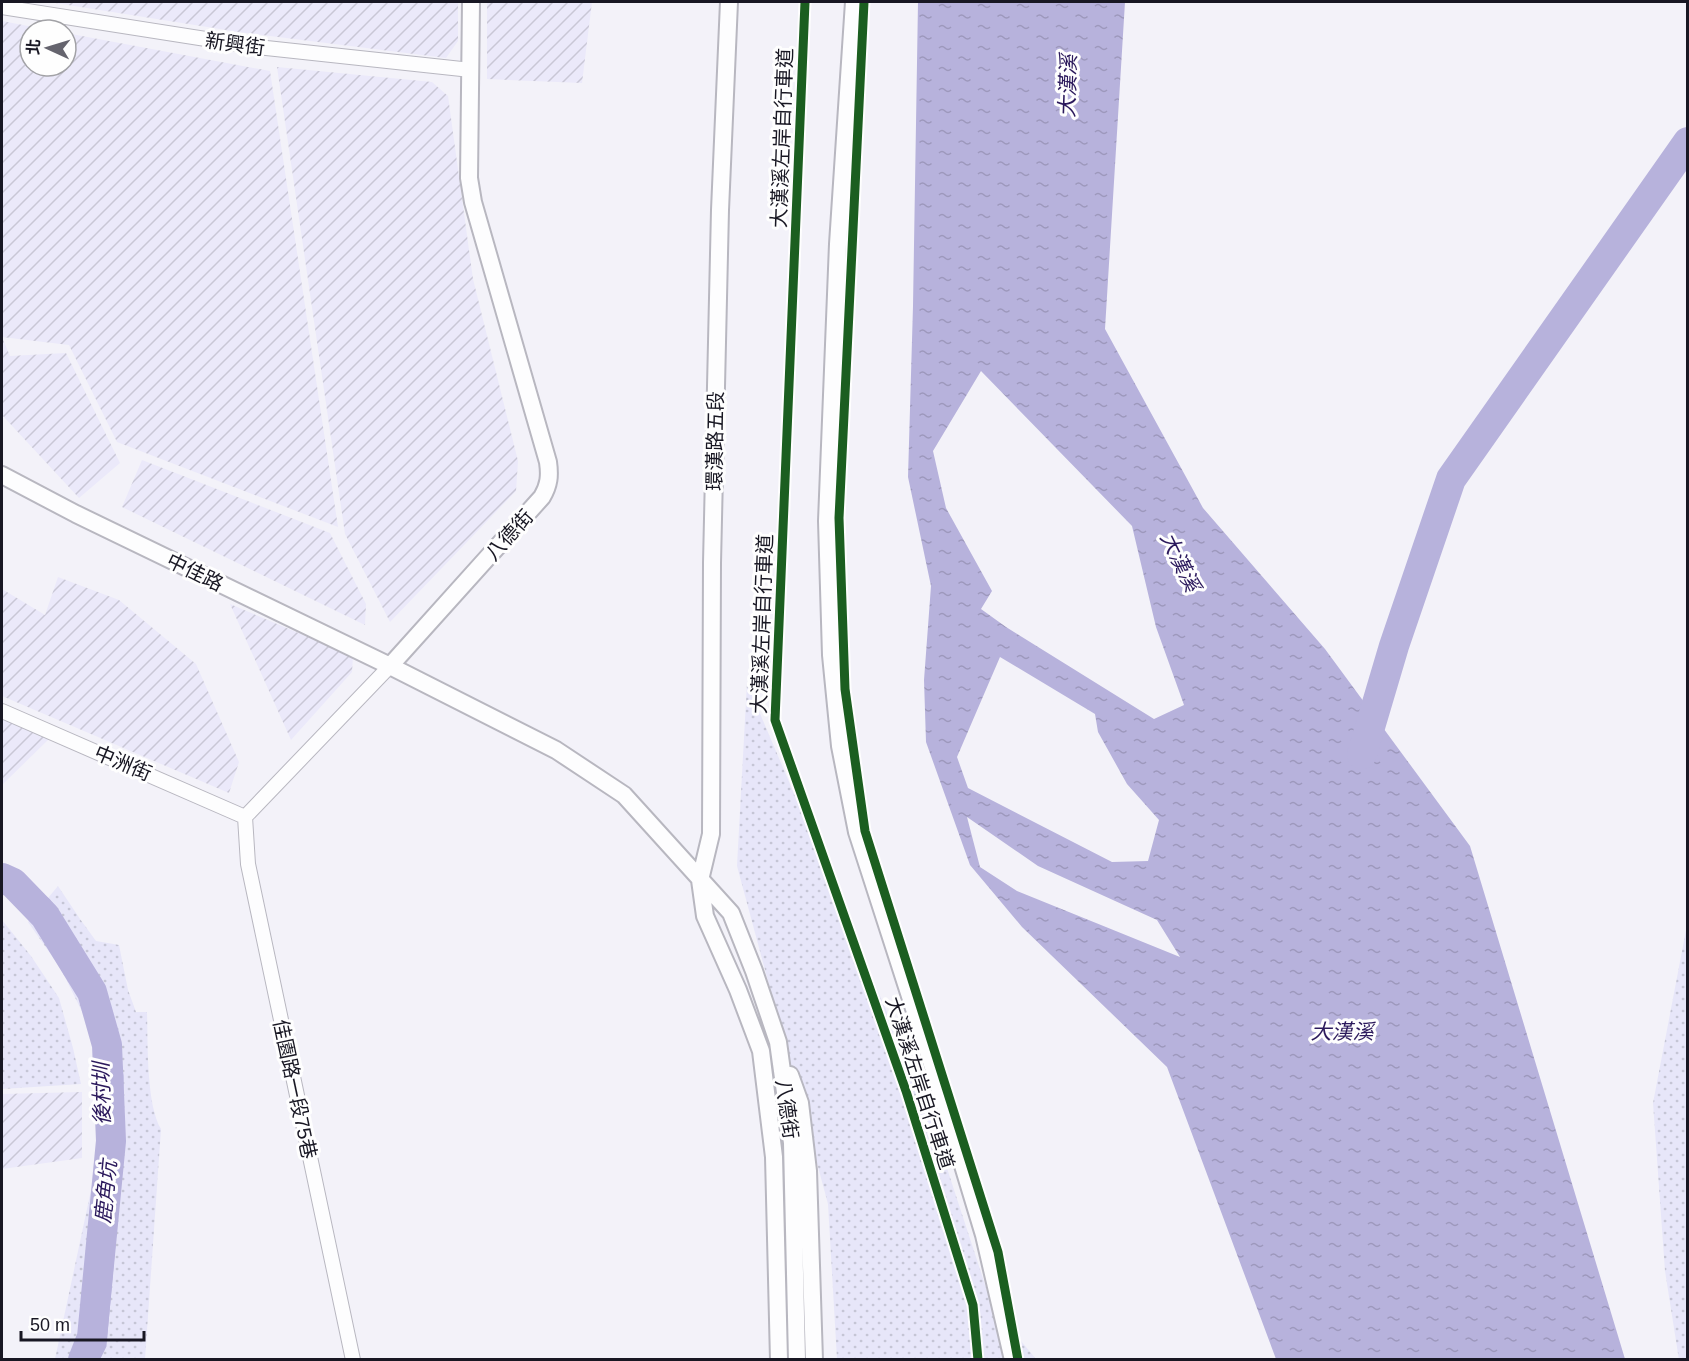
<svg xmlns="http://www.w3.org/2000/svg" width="1689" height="1361" font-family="Helvetica,'Noto Sans TC',sans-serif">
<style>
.industrial{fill:url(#industrial-furrows)}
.green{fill:url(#green-dots)}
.water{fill:url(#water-ripples);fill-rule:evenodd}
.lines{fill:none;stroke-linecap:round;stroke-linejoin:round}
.stream{stroke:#b7b2dc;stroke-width:5}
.river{stroke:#b7b2dc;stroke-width:30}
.minor-casing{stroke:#b8b7c0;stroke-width:16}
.tertiary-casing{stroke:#b8b7c0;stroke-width:20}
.minor{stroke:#fdfdfe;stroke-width:14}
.tertiary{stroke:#fdfdfe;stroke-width:16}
.cycleway-casing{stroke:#fefefe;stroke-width:13}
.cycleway{stroke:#1b5e20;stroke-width:9}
.labels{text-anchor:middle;stroke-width:6;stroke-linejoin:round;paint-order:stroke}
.street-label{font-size:20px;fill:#181723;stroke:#fefefe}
.water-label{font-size:21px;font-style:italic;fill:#2b195c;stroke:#fefefe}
</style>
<defs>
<pattern id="industrial-furrows" width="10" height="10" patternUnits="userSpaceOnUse" patternTransform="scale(1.5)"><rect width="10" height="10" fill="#ebe9fa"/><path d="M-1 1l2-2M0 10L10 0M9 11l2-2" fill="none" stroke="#c9c7d6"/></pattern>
<pattern id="green-dots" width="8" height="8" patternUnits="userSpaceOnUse" patternTransform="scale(1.5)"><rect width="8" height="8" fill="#e7e6f9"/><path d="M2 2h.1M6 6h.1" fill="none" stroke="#c5c5d5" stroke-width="1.8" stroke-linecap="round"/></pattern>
<pattern id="water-ripples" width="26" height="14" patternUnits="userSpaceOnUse" patternTransform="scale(1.5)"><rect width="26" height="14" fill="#b7b2dc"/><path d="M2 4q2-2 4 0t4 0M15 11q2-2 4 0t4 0" fill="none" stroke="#9d98bc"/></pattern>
</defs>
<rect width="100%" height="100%" fill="#f3f2f9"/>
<path class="industrial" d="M 49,2 L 458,2 L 458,41 L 446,58 L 239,32 Z
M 487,2 L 592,2 L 582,83 L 487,79 Z
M 2,21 L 49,30 L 30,30 L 30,66 L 66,66 L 66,33 L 270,71 L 338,527 L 117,442 L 69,345 L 2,337 L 10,356 L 66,353 L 120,463 L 79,498 L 2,415 Z
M 277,67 L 432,82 L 448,96 L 473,279 L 518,461 L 516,491 L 390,622 L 345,534 Z
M 142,460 L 330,533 L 366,604 L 365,625 L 122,507 Z
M 58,577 L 119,600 L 196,664 L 239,762 L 229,793 L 2,696 L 2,589 L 45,615 Z
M 230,604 L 353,656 L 352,672 L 291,740 Z
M 2,719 L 50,738 L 2,785 Z
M 82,1092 L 82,1158 L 2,1169 L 2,1094 Z"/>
<path class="green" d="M 747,683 L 926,1104 L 992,1306 L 1036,1359 L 837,1359 L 828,1204 L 737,866 Z
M 58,886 L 80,919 L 96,941 L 119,945 L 128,990 L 136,1012 L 147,1012 C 148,1042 146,1104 161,1129 L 145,1359 L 55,1359 L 103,1134 L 104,1080 L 91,1030 L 61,969 L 28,922 Z
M 2,920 L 31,956 L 59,998 L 73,1048 L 81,1084 L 2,1089 Z
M 1687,925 L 1688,1359 L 1679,1360 L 1665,1271 L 1653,1103 Z"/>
<path class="water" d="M 918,2 L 1125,2 L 1105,329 L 1203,508 L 1325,649 L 1470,846 L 1625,1359 L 1276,1359 L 1167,1067 L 1022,927 L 970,865 L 926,742 L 924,680 L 931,586 L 908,477 L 913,306 ZM 981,371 L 1132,526 L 1156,627 L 1184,705 L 1154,719 L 1006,627 L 981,609 L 992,591 L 946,508 L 933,451 ZM 1000,657 L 1095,714 L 1098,732 L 1127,784 L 1159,820 L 1148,861 L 1112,862 L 968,788 L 957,757 ZM 967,817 L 1038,866 L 1157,920 L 1180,957 L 1017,891 L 980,867 Z"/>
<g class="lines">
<path class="stream" d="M 2,867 L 48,901 L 95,981 L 114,1027 L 121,1076 L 120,1138 L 116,1210 L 104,1346 L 97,1360"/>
<path class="river" d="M 1362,754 L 1394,646 L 1451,479 L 1688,142
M 2,878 L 13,883 L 45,916 L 92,992 L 107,1045 L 111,1141 L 92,1337 L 83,1360"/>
<g class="minor-casing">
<path id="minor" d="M 2,7 L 257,47 L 471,70
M 2,711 L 245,817
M 245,817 L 248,864 L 353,1360
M 245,817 L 390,666"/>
</g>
<g class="tertiary-casing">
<path id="tertiary" d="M 729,2 L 720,210 L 712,563 L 711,834 L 700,880 L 705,916 L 738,990 L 761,1051 L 774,1157 L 779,1360
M 854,2 L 838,244 L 827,521 L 831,655 L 840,746 L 857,832 L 939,1086 L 984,1235 L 1013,1360
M 2,475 L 76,514 L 390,666 L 556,750 L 624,795 L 731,913 L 754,971 L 778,1042 L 792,1143 L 797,1360
M 390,666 L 542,497 C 549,485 550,476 548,462 L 473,202 L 469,178 L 471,2
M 790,1075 L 800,1103 L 808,1171 L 814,1360"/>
</g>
<use href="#minor" class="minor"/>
<use href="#tertiary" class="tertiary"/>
<g class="cycleway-casing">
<path id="cycleway" d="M 805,2 L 775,720 L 906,1091 L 973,1305 L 978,1360
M 864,2 L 839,518 L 845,689 L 865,831 L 998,1252 L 1018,1360"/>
</g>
<use href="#cycleway" class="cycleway"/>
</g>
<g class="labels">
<g class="street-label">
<text transform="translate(235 44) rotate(8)" y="7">新興街</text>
<text transform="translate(782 138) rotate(-88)" y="7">大漢溪左岸自行車道</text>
<text transform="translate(715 441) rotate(-89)" y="7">環漢路五段</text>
<text transform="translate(509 535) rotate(-48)" y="7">八德街</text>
<text transform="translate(195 572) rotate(26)" y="7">中佳路</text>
<text transform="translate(762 624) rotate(-88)" y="7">大漢溪左岸自行車道</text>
<text transform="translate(123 763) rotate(23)" y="7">中洲街</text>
<text transform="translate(920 1083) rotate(72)" y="7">大漢溪左岸自行車道</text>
<text transform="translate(295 1089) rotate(78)" y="7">佳園路一段75巷</text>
<text transform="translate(787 1109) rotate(82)" y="7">八德街</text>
</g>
<g class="water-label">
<text transform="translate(1068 86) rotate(-88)" y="7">大漢溪</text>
<text transform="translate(1180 562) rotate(64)" y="7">大漢溪</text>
<text x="1342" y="1039">大漢溪</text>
<text transform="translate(102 1094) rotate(-91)" y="7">後村圳</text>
<text transform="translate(106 1192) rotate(-84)" y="7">鹿角坑</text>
</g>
</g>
<rect width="1689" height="1361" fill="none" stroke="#181723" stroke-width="6"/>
<g transform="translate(48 48) rotate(274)"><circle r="28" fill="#fefefe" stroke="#a2a2a6" stroke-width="1.5"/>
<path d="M0-4.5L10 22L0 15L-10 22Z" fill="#65646e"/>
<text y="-9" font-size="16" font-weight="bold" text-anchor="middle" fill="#181723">北</text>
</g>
<path d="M21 1331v9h123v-9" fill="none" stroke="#181723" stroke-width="3"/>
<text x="30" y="1331" font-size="18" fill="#181723" stroke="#fefefe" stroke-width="4.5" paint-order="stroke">50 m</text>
</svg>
